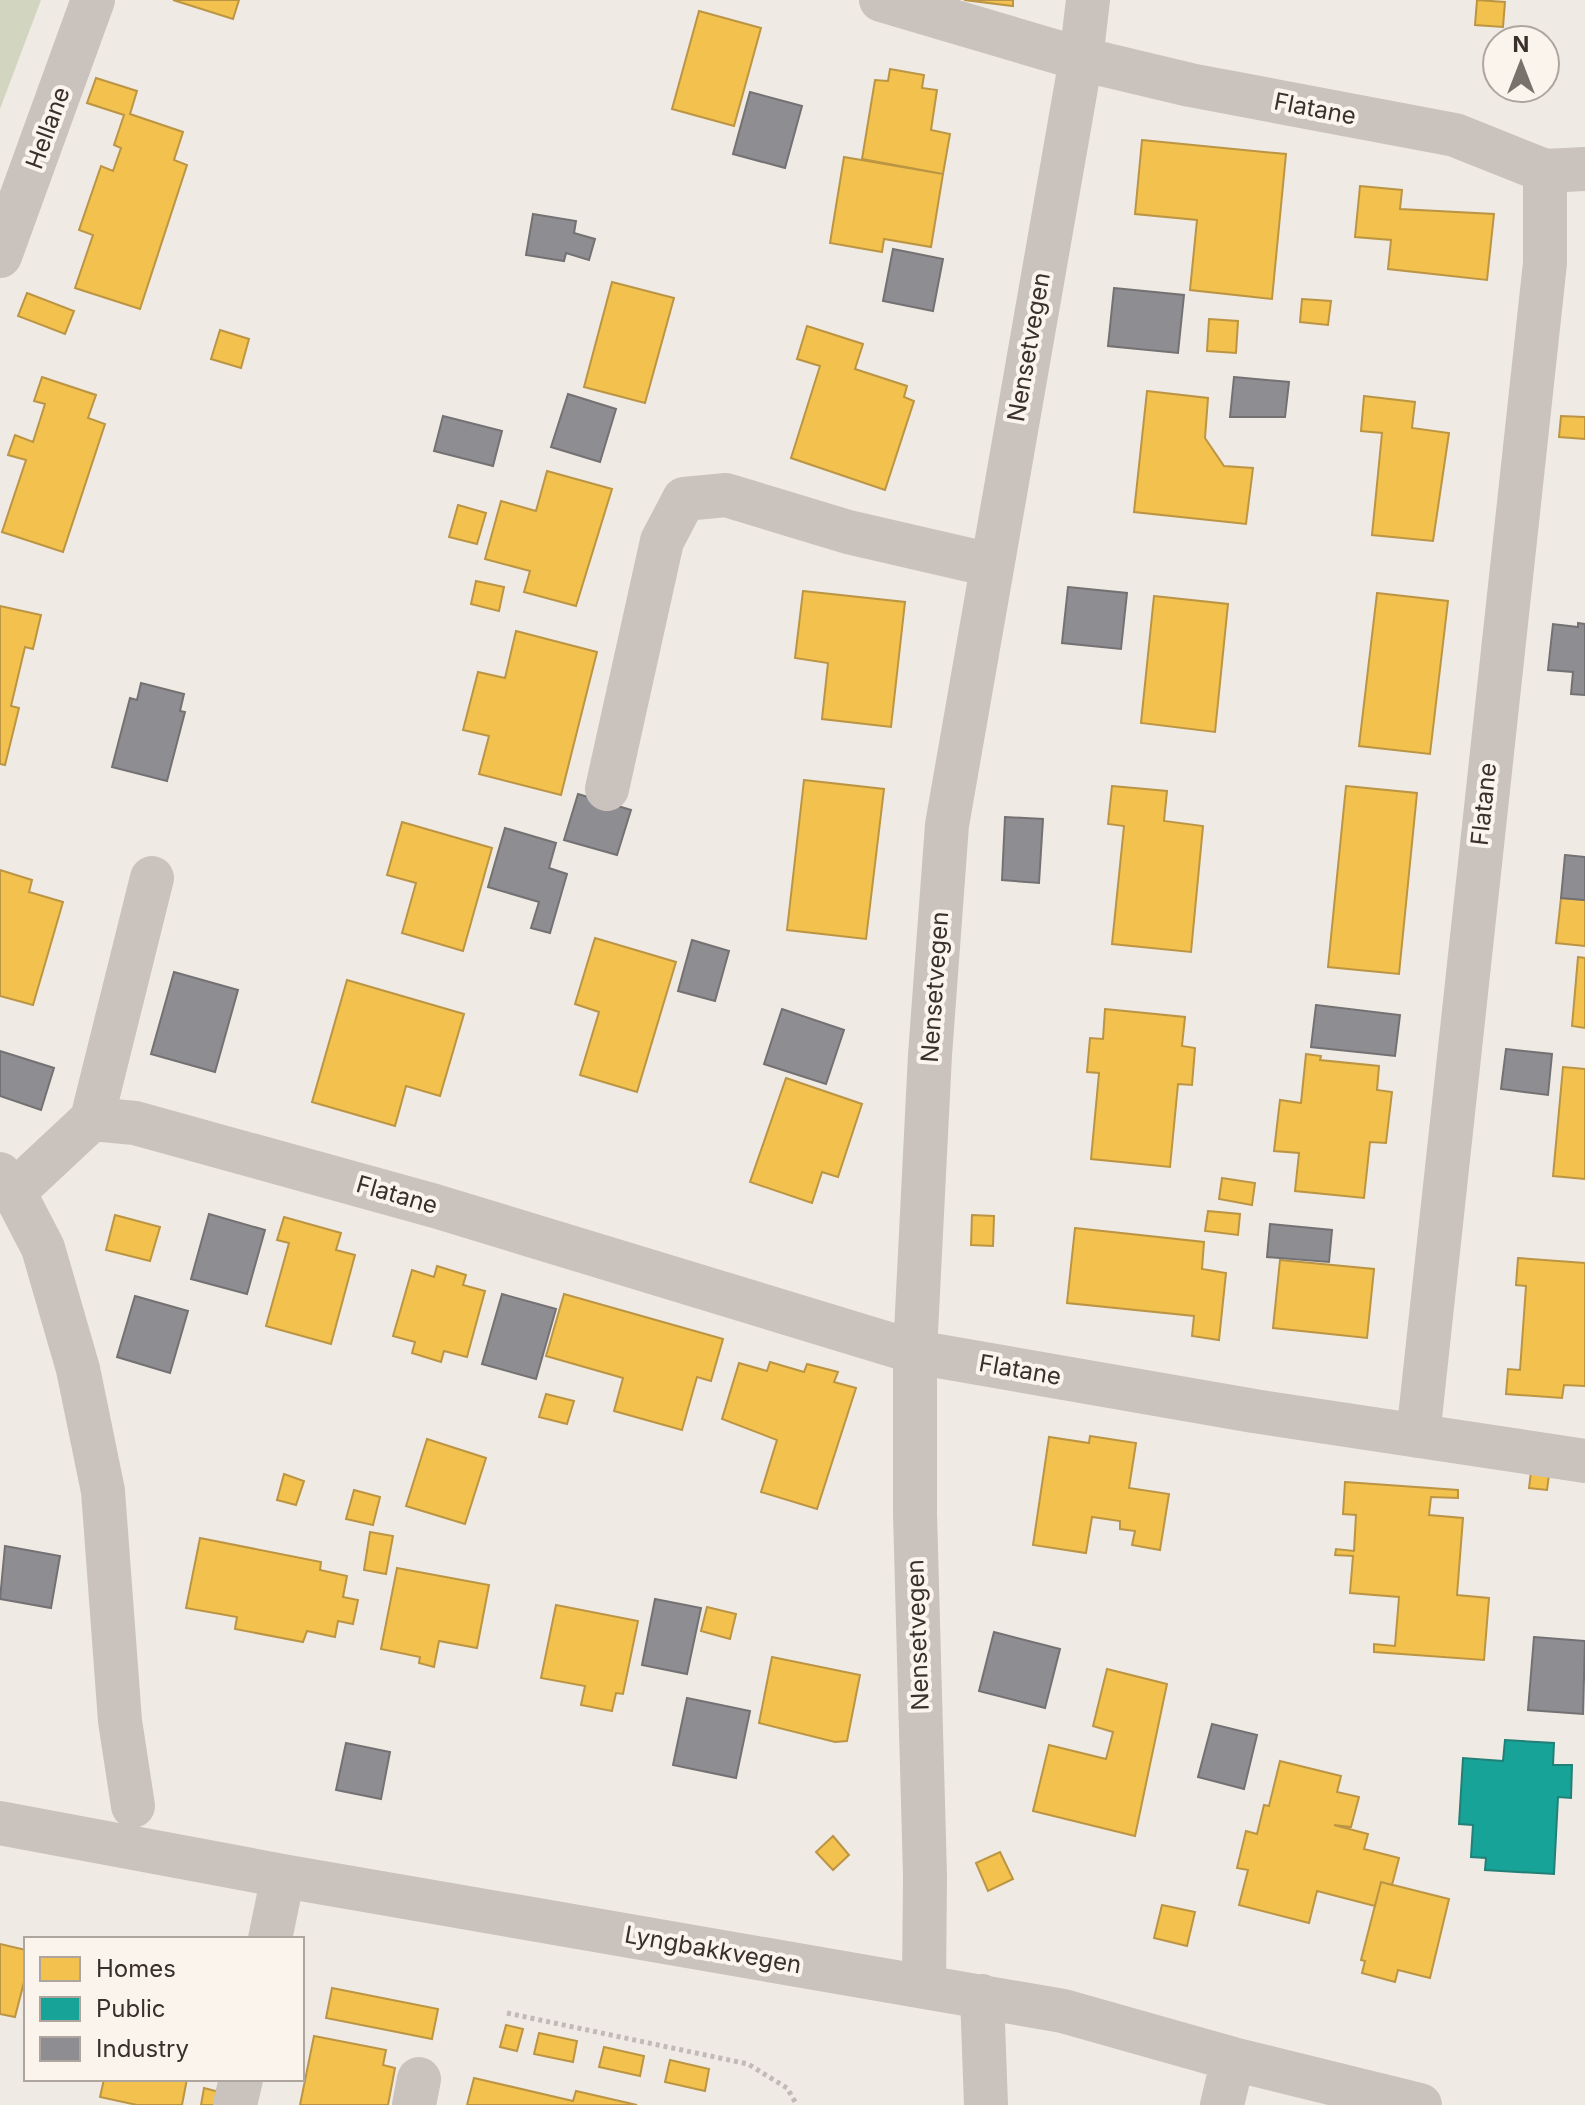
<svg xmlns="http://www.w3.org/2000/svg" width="1585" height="2105" font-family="Inter,sans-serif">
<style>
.green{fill:#d2d5bf}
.homes{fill:#f2c14e;stroke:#bb9544;stroke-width:2}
.public{fill:#17a398;stroke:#228077;stroke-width:2}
.industry{fill:#8d8d92;stroke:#747173;stroke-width:2}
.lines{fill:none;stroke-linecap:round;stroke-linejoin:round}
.path{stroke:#c1bab6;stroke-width:5;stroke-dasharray:4 4;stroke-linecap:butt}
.minor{stroke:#c9c2bd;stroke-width:44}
.labels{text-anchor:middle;stroke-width:8;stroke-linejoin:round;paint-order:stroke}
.street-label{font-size:24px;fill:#3a2f2b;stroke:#fbf4ed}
</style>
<rect width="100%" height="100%" fill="#f0eae4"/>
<path class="green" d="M 0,0 L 41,0 L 0,109 Z"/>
<path class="homes" d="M 173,0 L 239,0 L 233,19 Z
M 964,0 L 1013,0 L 1013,6 Z
M 1477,0 L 1505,2 L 1503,27 L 1475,25 Z
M 699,11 L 761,28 L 734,126 L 672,109 Z
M 890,69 L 924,75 L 922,88 L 937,90 L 931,130 L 950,134 L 943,174 L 862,159 L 875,80 L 888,81 Z
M 96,78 L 137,91 L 130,114 L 183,132 L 174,160 L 187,165 L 140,309 L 75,288 L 93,235 L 79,230 L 101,166 L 113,171 L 121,148 L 114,145 L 124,115 L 87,103 Z
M 1142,140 L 1286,154 L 1272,299 L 1190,290 L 1197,220 L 1135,214 Z
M 844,157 L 943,174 L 931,247 L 884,239 L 882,252 L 830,243 Z
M 1360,186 L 1402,190 L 1400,209 L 1494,214 L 1487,280 L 1388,269 L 1391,240 L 1355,237 Z
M 612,282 L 674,298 L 645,403 L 584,387 Z
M 27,293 L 74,311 L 65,334 L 18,316 Z
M 1302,299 L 1331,301 L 1328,325 L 1300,322 Z
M 1209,319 L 1238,321 L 1236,353 L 1207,351 Z
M 807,326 L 863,344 L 855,369 L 907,386 L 904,397 L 914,401 L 885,490 L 791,458 L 820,366 L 797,359 Z
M 220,330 L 249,339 L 241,368 L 211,359 Z
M 42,377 L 96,395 L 88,418 L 105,424 L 63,552 L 2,532 L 26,460 L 8,455 L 15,435 L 33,442 L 45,404 L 34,401 Z
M 1147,391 L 1208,398 L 1205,438 L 1224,466 L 1253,468 L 1246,524 L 1134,512 Z
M 1364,396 L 1415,402 L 1412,428 L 1449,433 L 1433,541 L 1372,535 L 1382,433 L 1361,431 Z
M 1561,416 L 1585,417 L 1585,439 L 1559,437 Z
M 547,471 L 612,489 L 576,606 L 524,592 L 530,571 L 485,559 L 501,501 L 536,511 Z
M 458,505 L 486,513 L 477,544 L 449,537 Z
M 476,581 L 504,587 L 499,611 L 471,604 Z
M 803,591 L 905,602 L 891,727 L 822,719 L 828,663 L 795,658 Z
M 1377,593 L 1448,601 L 1430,754 L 1359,746 Z
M 1154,596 L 1228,604 L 1215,732 L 1141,723 Z
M 0,606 L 41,615 L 33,649 L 25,647 L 11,706 L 19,708 L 5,765 L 0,764 Z
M 516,631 L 597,652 L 561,795 L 479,774 L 489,736 L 463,730 L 478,672 L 505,678 Z
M 804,780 L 884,789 L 866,939 L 787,930 Z
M 1112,786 L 1167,791 L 1164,821 L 1203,826 L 1191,952 L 1112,944 L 1124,826 L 1108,824 Z
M 1346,786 L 1417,793 L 1399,974 L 1328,967 Z
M 402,822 L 492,848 L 463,951 L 402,933 L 416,883 L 387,875 Z
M 0,870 L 32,880 L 29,892 L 63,902 L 33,1005 L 0,996 Z
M 1561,898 L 1585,900 L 1585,946 L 1556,943 Z
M 595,938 L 676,962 L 637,1092 L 580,1075 L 599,1012 L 575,1004 Z
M 1578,957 L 1585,958 L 1585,1028 L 1572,1026 Z
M 347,980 L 464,1014 L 440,1096 L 406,1086 L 395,1126 L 312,1102 Z
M 1105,1009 L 1185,1017 L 1182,1046 L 1195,1048 L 1192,1085 L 1178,1084 L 1170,1167 L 1091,1159 L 1099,1073 L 1087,1072 L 1090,1038 L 1103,1039 Z
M 1306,1054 L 1321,1056 L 1320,1060 L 1379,1066 L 1377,1090 L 1392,1092 L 1386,1143 L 1370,1142 L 1364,1198 L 1295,1191 L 1299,1153 L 1274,1151 L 1280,1100 L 1301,1103 Z
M 1563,1067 L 1585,1069 L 1585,1179 L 1553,1176 Z
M 786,1078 L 862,1104 L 838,1177 L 822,1172 L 812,1203 L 750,1182 Z
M 1222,1178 L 1255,1183 L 1252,1205 L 1219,1199 Z
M 1208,1211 L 1240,1214 L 1238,1235 L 1205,1231 Z
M 115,1215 L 160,1227 L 150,1261 L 106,1250 Z
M 972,1215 L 994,1216 L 993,1246 L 971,1245 Z
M 284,1217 L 341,1233 L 336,1250 L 355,1255 L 331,1344 L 266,1326 L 289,1243 L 277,1240 Z
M 1075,1228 L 1204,1242 L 1202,1269 L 1226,1273 L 1219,1340 L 1192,1336 L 1194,1316 L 1067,1303 Z
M 1518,1258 L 1585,1263 L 1585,1386 L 1564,1385 L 1562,1398 L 1506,1394 L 1508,1369 L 1520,1370 L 1526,1286 L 1516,1285 Z
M 1280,1260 L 1374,1269 L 1367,1338 L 1273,1328 Z
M 437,1266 L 466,1275 L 463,1285 L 485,1291 L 467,1357 L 444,1351 L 441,1362 L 412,1353 L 415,1342 L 393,1336 L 412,1270 L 434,1277 Z
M 564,1294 L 723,1339 L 711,1381 L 697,1377 L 682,1430 L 614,1411 L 623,1378 L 546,1356 Z
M 770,1362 L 804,1372 L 807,1364 L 838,1372 L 834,1382 L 856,1388 L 817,1509 L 761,1492 L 777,1440 L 722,1419 L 739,1363 L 767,1371 Z
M 546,1394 L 574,1401 L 567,1424 L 539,1417 Z
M 1090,1436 L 1136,1443 L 1129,1488 L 1169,1494 L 1160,1550 L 1132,1545 L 1135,1531 L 1120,1529 L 1120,1521 L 1092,1517 L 1086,1553 L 1033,1545 L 1049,1437 L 1089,1443 Z
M 427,1439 L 486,1458 L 465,1524 L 406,1506 Z
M 1531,1472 L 1549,1475 L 1547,1490 L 1529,1488 Z
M 284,1474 L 304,1481 L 296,1505 L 277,1500 Z
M 1345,1482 L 1458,1490 L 1458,1498 L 1431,1497 L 1429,1515 L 1463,1518 L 1457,1595 L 1489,1598 L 1484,1660 L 1374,1652 L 1374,1644 L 1395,1646 L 1399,1597 L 1350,1593 L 1353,1556 L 1335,1555 L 1336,1549 L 1354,1551 L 1356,1515 L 1343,1514 Z
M 354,1490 L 380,1497 L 373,1525 L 346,1519 Z
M 370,1532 L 393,1536 L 386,1574 L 364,1570 Z
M 200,1538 L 321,1562 L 320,1570 L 347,1576 L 343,1597 L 358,1600 L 353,1624 L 338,1621 L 335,1637 L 307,1631 L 303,1642 L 235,1629 L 237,1617 L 186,1608 Z
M 397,1568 L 489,1585 L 477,1648 L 439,1641 L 434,1667 L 419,1663 L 420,1657 L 381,1649 Z
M 556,1605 L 638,1621 L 623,1694 L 616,1693 L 612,1711 L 581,1705 L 585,1686 L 541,1678 Z
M 707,1607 L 736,1614 L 730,1639 L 701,1631 Z
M 772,1657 L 860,1675 L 847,1741 L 835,1742 L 759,1723 Z
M 1107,1669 L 1167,1684 L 1135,1836 L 1033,1811 L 1049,1745 L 1106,1759 L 1113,1732 L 1093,1726 Z
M 1280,1761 L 1341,1776 L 1337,1792 L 1359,1797 L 1351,1827 L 1334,1825 L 1368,1834 L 1364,1849 L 1399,1858 L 1392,1885 L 1381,1882 L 1375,1906 L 1317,1891 L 1309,1923 L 1239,1905 L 1248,1870 L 1237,1868 L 1246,1831 L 1257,1834 L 1264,1805 L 1269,1806 Z
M 833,1836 L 849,1855 L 833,1870 L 816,1852 Z
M 1000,1852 L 1013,1879 L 988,1891 L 976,1863 Z
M 1381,1882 L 1449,1899 L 1430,1978 L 1398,1970 L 1395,1982 L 1362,1973 L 1365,1961 L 1361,1960 Z
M 1162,1905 L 1195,1912 L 1187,1946 L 1154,1938 Z
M 0,1944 L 26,1950 L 26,1974 L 15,2017 L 0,2014 Z
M 332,1988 L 438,2009 L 432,2039 L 326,2018 Z
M 506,2025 L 523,2029 L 517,2051 L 500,2047 Z
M 539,2033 L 577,2041 L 573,2062 L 534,2054 Z
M 314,2036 L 386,2050 L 383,2065 L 395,2068 L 388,2105 L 300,2105 Z
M 604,2047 L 644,2056 L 640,2076 L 599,2067 Z
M 670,2060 L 709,2069 L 705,2091 L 665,2082 Z
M 474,2078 L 573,2101 L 576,2091 L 637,2105 L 467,2105 Z
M 104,2079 L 187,2079 L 182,2105 L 137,2105 L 100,2097 Z
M 204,2088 L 223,2093 L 221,2105 L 201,2105 Z"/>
<path class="public" d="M 1505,1740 L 1554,1743 L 1553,1765 L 1572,1765 L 1571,1798 L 1558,1797 L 1554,1874 L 1485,1870 L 1486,1858 L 1471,1857 L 1473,1825 L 1459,1824 L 1463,1758 L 1503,1761 Z"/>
<path class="industry" d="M 750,92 L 802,106 L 785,168 L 733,154 Z
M 533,214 L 576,221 L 574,233 L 595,239 L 589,260 L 566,253 L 564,261 L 526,255 Z
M 893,249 L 943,259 L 933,311 L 883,301 Z
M 1114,288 L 1184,295 L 1178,353 L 1108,346 Z
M 1234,377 L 1289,382 L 1285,417 L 1230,417 Z
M 568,394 L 616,409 L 600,462 L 551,447 Z
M 443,416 L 502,431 L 493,466 L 434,451 Z
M 1068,587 L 1127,593 L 1121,649 L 1062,643 Z
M 1578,623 L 1585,624 L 1585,695 L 1571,694 L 1573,672 L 1548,670 L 1553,624 L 1578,627 Z
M 141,683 L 184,694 L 180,711 L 185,712 L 167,781 L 112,767 L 130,698 L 137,700 Z
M 578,794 L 631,810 L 617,855 L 564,840 Z
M 1005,817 L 1043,819 L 1039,883 L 1002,880 Z
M 505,828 L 556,843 L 549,868 L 567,874 L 550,933 L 531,928 L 539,902 L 488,887 Z
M 1565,855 L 1585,857 L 1585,900 L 1561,898 Z
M 692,940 L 729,951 L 715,1001 L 678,991 Z
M 174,972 L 238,990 L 215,1072 L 151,1054 Z
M 1316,1005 L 1400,1015 L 1395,1056 L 1311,1047 Z
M 782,1009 L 844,1030 L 826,1084 L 764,1064 Z
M 1506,1049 L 1552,1054 L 1548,1095 L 1501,1089 Z
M 0,1051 L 54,1068 L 41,1110 L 0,1096 Z
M 209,1214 L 265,1230 L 247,1294 L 191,1279 Z
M 1270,1224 L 1332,1230 L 1329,1262 L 1267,1257 Z
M 502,1294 L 556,1309 L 536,1379 L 482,1364 Z
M 135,1296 L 188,1311 L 170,1373 L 117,1357 Z
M 5,1546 L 60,1556 L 51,1608 L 0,1599 Z
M 655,1599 L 701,1608 L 687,1674 L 642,1665 Z
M 994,1632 L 1060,1649 L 1045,1708 L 979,1691 Z
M 1534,1637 L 1585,1641 L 1583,1714 L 1528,1710 Z
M 687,1698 L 750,1711 L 736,1778 L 673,1765 Z
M 1212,1724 L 1257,1735 L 1244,1789 L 1198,1777 Z
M 346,1743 L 390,1752 L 381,1799 L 336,1790 Z"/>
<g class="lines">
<path class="path" d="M 507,2013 L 748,2064 L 787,2088 L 797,2105"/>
<path class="minor" d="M 881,0 L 1081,59 L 1190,85 L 1455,135 L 1545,171 L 1585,169
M 0,256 L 93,0
M 607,789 L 662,541 L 684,499 L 726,495 L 848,532 L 991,565
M 92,1119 L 152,878
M 0,1174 L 14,1192 L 43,1248 L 78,1369 L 103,1491 L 120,1721 L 133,1806
M 14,1192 L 92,1119 L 135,1123 L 435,1206 L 915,1352 L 1254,1411 L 1585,1461
M 1418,1436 L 1545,263 L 1545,171
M 0,1823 L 283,1876 L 1063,2011 L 1233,2059 L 1420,2105
M 270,1939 L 283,1876
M 924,1986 L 925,1875 L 915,1513 L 915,1352 L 930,1055 L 947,825 L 1081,59 L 1088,0
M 982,1996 L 986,2105
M 235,2105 L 241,2079
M 414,2105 L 419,2079
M 1222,2105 L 1233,2059"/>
</g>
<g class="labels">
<g class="street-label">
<text transform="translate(1315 109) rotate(11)" y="8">Flatane</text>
<text transform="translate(48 128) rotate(-70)" y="8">Hellane</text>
<text transform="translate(1029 347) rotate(-80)" y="8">Nensetvegen</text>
<text transform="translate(1484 804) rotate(-84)" y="8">Flatane</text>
<text transform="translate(935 987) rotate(-86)" y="8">Nensetvegen</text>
<text transform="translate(397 1195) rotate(16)" y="8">Flatane</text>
<text transform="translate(1020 1370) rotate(10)" y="8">Flatane</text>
<text transform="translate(918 1635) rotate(-92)" y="8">Nensetvegen</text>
<text transform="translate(713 1950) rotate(10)" y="8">Lyngbakkvegen</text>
</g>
</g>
<rect x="24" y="1937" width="280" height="144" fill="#fbf4ed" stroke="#aea59f" stroke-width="2"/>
<rect x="40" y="1957" width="40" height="24" fill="#f2c14e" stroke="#aea59f" stroke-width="2"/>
<text x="96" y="1977" font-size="24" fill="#3a2f2b">Homes</text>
<rect x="40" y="1997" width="40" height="24" fill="#17a398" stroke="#aea59f" stroke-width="2"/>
<text x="96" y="2017" font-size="24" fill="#3a2f2b">Public</text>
<rect x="40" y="2037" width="40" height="24" fill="#8d8d92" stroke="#aea59f" stroke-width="2"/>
<text x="96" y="2057" font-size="24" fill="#3a2f2b">Industry</text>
<g transform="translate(1521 64)"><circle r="38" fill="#fbf4ed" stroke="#aea59f" stroke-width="2"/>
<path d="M0-6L14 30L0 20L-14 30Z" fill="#7a706c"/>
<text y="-12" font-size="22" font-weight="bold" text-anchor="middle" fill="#3a2f2b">N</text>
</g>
</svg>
